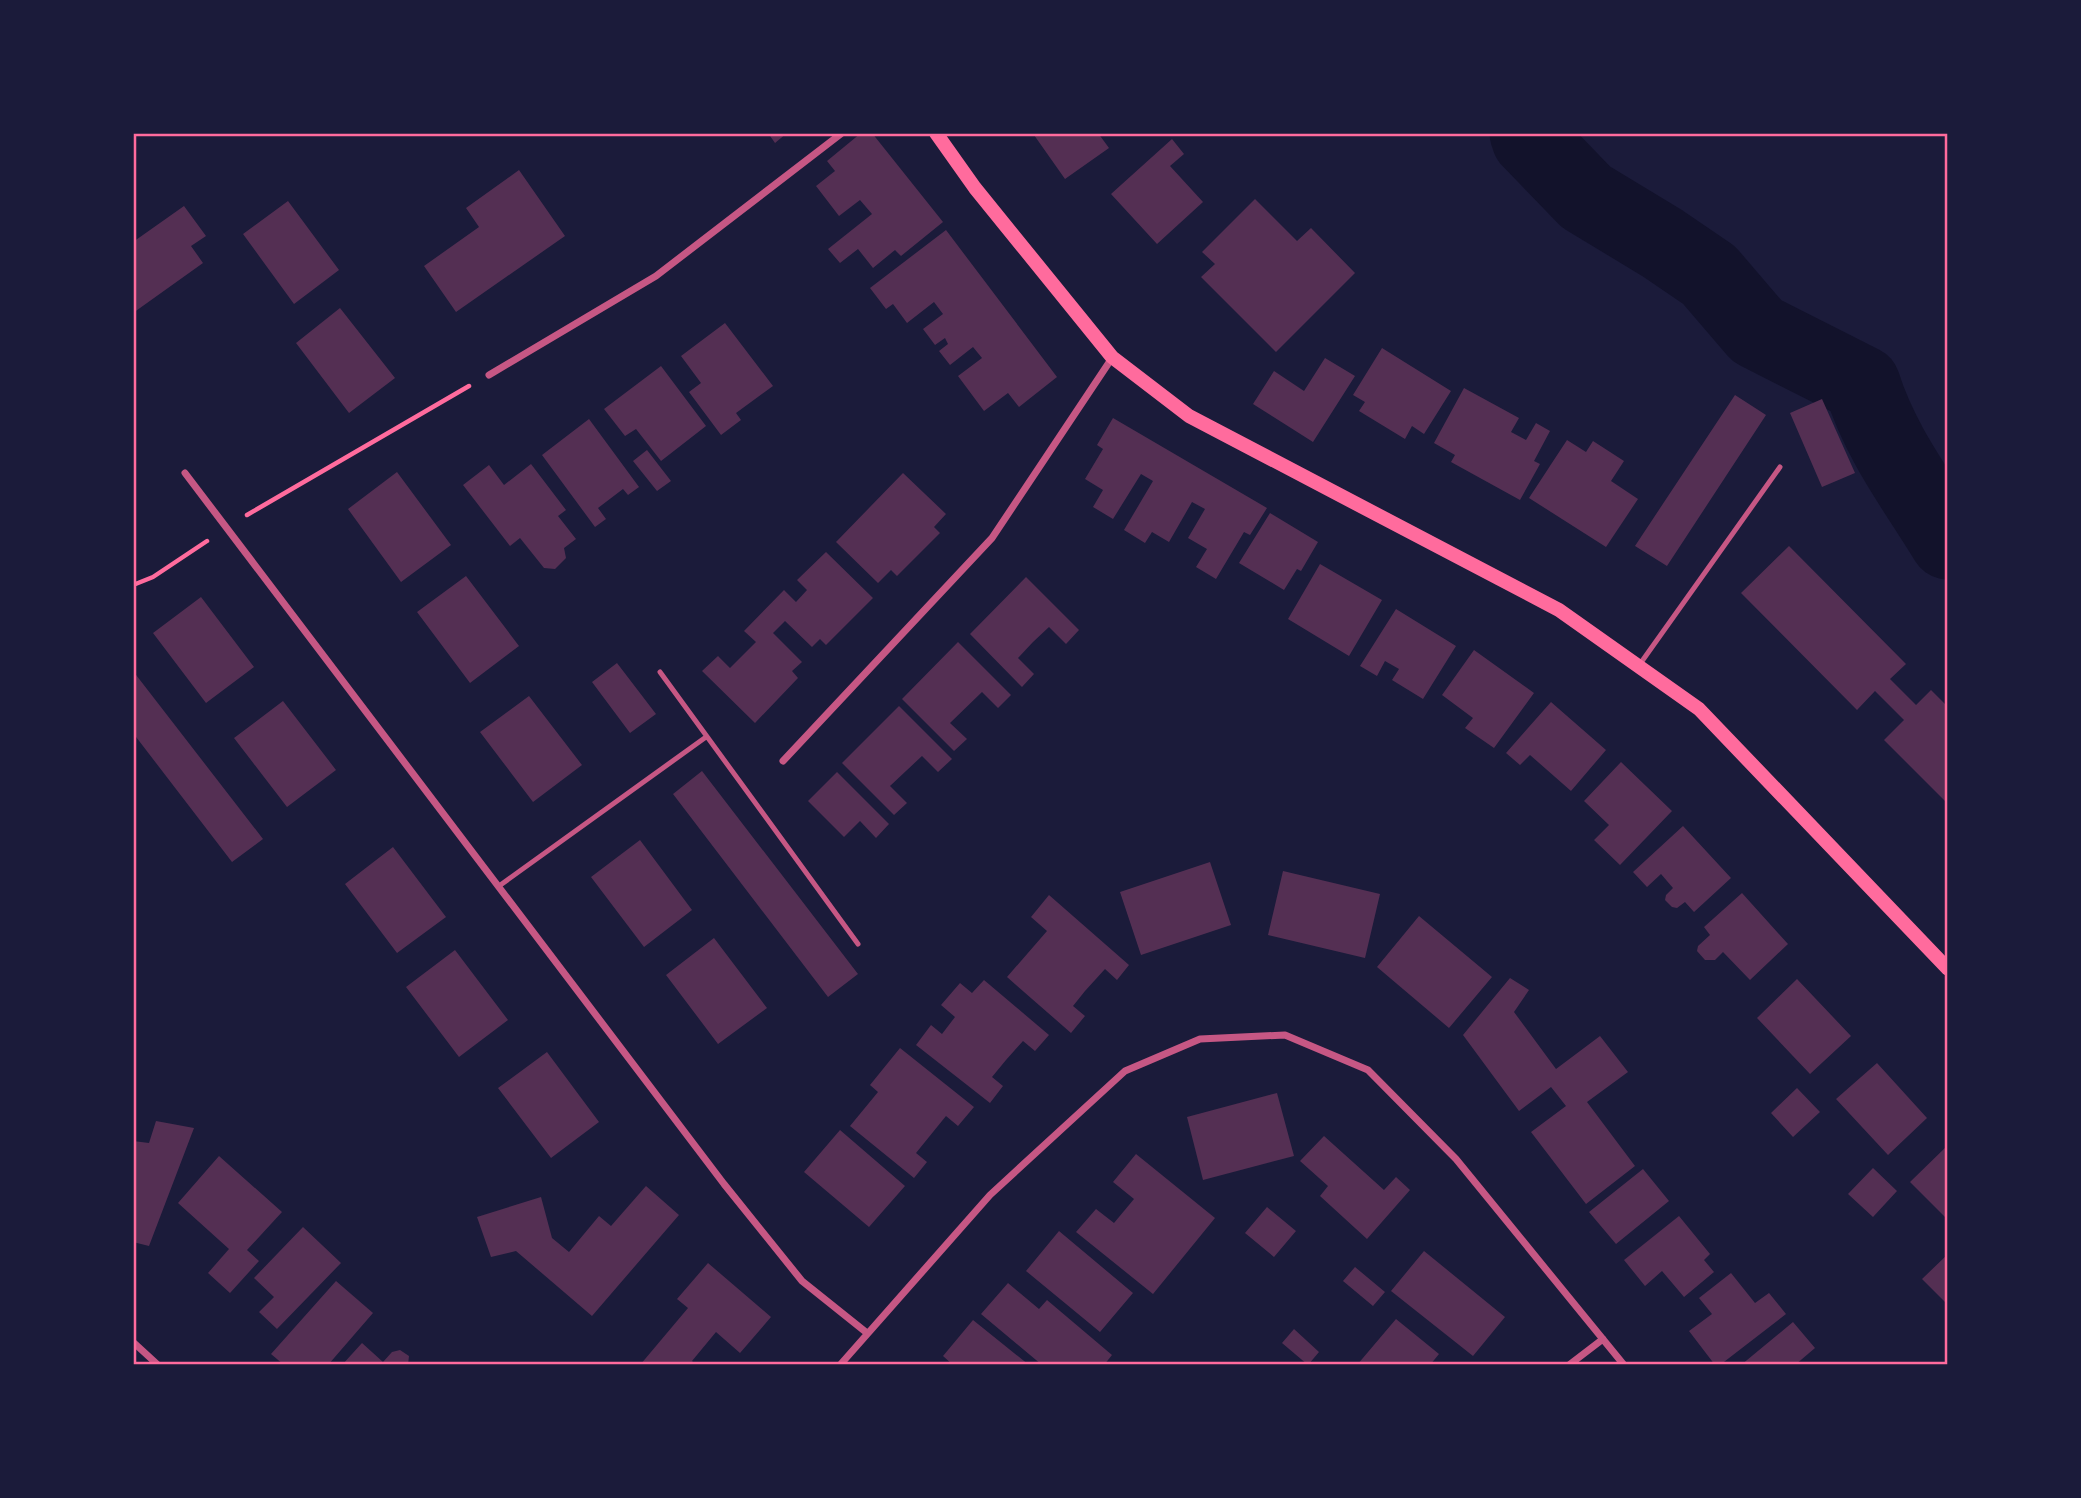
<svg xmlns="http://www.w3.org/2000/svg" width="2081" height="1498" font-family="Lato,sans-serif">
<style>
.lines{fill:none;stroke-linecap:round;stroke-linejoin:round}
.river{stroke:#12122b;stroke-width:77}
.building{fill:#542f53}
.path{stroke:#ff6b9d;stroke-width:4.5}
.service{stroke:#c65784;stroke-width:5}
.minor{stroke:#c65784;stroke-width:7}
.secondary{stroke:#ff6b9d;stroke-width:14}
.neatline{fill:none;stroke:#ff6b9d;stroke-width:2.5}
</style>
<rect width="100%" height="100%" fill="#1b1b3a"/>
<g class="lines">
<path class="river" d="M 1528,133 L 1530,139 L 1586,197 L 1662,243 L 1709,275 L 1757,331 L 1862,384 C 1880,442 1916,489 1948,541"/>
</g>
<path class="building" d="M 768,133 L 787,133 L 775,143 Z
M 861,133 L 872,133 L 943,222 L 901,256 L 895,250 L 873,268 L 858,249 L 840,263 L 828,249 L 872,214 L 860,200 L 839,216 L 816,186 L 835,171 L 827,161 Z
M 1038,133 L 1098,133 L 1109,148 L 1065,179 L 1034,135 Z
M 1172,139 L 1184,154 L 1170,166 L 1203,202 L 1157,244 L 1111,194 Z
M 519,170 L 565,236 L 456,312 L 424,266 L 479,227 L 466,208 Z
M 1255,199 L 1297,241 L 1311,228 L 1355,273 L 1276,352 L 1201,277 L 1215,264 L 1202,252 Z
M 288,201 L 339,270 L 294,304 L 243,234 Z
M 184,206 L 206,236 L 191,246 L 203,263 L 133,313 L 133,242 Z
M 946,230 L 1057,377 L 1019,407 L 1008,393 L 984,411 L 958,376 L 982,358 L 973,347 L 950,365 L 939,351 L 948,344 L 945,338 L 935,345 L 923,329 L 943,314 L 934,302 L 907,323 L 893,304 L 886,309 L 870,288 Z
M 340,308 L 395,378 L 349,413 L 296,343 Z
M 725,323 L 773,386 L 736,413 L 741,420 L 721,435 L 689,392 L 701,383 L 681,356 Z
M 1382,348 L 1451,391 L 1424,434 L 1412,426 L 1405,439 L 1359,411 L 1365,402 L 1353,395 Z
M 1325,358 L 1355,376 L 1313,442 L 1253,404 L 1274,371 L 1304,391 Z
M 661,366 L 706,426 L 661,461 L 636,429 L 625,436 L 604,409 Z
M 1464,388 L 1519,418 L 1511,432 L 1526,440 L 1536,423 L 1550,431 L 1534,461 L 1540,464 L 1520,500 L 1451,462 L 1455,455 L 1434,443 Z
M 1735,395 L 1766,415 L 1667,566 L 1635,546 Z
M 1822,399 L 1855,473 L 1822,487 L 1790,413 Z
M 1113,418 L 1267,508 L 1250,535 L 1244,532 L 1216,579 L 1196,567 L 1207,549 L 1188,538 L 1205,509 L 1192,502 L 1169,542 L 1152,532 L 1145,543 L 1124,530 L 1153,481 L 1141,474 L 1113,519 L 1093,507 L 1103,490 L 1085,479 L 1103,449 L 1097,445 Z
M 589,419 L 639,487 L 628,495 L 623,489 L 598,508 L 606,519 L 595,527 L 542,455 Z
M 1567,440 L 1586,452 L 1593,441 L 1624,461 L 1611,481 L 1638,499 L 1606,547 L 1529,498 Z
M 647,450 L 671,481 L 657,491 L 633,461 Z
M 531,464 L 566,510 L 558,516 L 576,539 L 564,548 L 566,558 L 555,569 L 544,568 L 520,538 L 510,546 L 463,485 L 489,465 L 504,485 Z
M 397,472 L 451,545 L 401,582 L 348,509 Z
M 903,473 L 946,514 L 934,527 L 940,533 L 897,576 L 891,570 L 878,583 L 836,542 Z
M 1270,513 L 1318,542 L 1301,571 L 1297,569 L 1284,590 L 1239,563 Z
M 1789,546 L 1906,664 L 1890,679 L 1916,705 L 1931,690 L 1948,707 L 1948,804 L 1884,740 L 1904,720 L 1875,691 L 1857,710 L 1741,593 Z
M 826,552 L 873,598 L 826,645 L 820,639 L 812,647 L 785,621 L 773,633 L 802,662 L 792,671 L 798,678 L 755,723 L 702,671 L 718,656 L 730,668 L 756,642 L 744,631 L 784,590 L 796,602 L 807,590 L 797,580 Z
M 1320,564 L 1382,600 L 1349,656 L 1288,619 Z
M 466,576 L 519,646 L 470,683 L 417,612 Z
M 1026,577 L 1079,630 L 1066,644 L 1049,627 L 1033,642 L 1018,658 L 1034,674 L 1022,687 L 970,634 Z
M 201,597 L 254,667 L 206,703 L 153,633 Z
M 1396,609 L 1456,646 L 1423,699 L 1392,680 L 1399,669 L 1385,661 L 1377,676 L 1360,666 Z
M 958,642 L 1011,695 L 998,708 L 982,692 L 950,723 L 967,739 L 954,751 L 902,699 Z
M 1474,650 L 1534,693 L 1494,748 L 1465,728 L 1473,718 L 1442,695 Z
M 617,663 L 656,714 L 630,733 L 592,682 Z
M 133,671 L 263,839 L 232,862 L 133,733 Z
M 529,696 L 582,765 L 533,802 L 480,732 Z
M 283,701 L 336,770 L 287,807 L 234,738 Z
M 1551,702 L 1606,750 L 1571,791 L 1530,755 L 1520,765 L 1506,753 Z
M 899,706 L 952,759 L 938,772 L 922,756 L 890,786 L 907,803 L 894,815 L 842,763 Z
M 1621,762 L 1672,811 L 1620,865 L 1594,840 L 1609,825 L 1584,801 Z
M 702,771 L 858,974 L 828,997 L 673,794 Z
M 837,772 L 889,824 L 876,838 L 860,821 L 844,837 L 808,801 Z
M 1683,826 L 1731,878 L 1694,912 L 1685,902 L 1677,908 L 1672,907 L 1665,900 L 1666,895 L 1673,888 L 1661,874 L 1647,887 L 1633,872 Z
M 640,840 L 692,910 L 644,947 L 591,877 Z
M 393,847 L 446,917 L 397,953 L 345,884 Z
M 1210,862 L 1231,925 L 1141,955 L 1120,892 Z
M 1283,871 L 1380,894 L 1365,958 L 1268,935 Z
M 1742,893 L 1788,944 L 1750,980 L 1723,952 L 1715,960 L 1705,960 L 1697,951 L 1698,946 L 1710,935 L 1704,927 Z
M 1049,895 L 1129,965 L 1117,980 L 1105,969 L 1085,991 L 1073,1006 L 1085,1016 L 1071,1033 L 1007,977 L 1047,931 L 1031,917 Z
M 1419,916 L 1492,977 L 1449,1028 L 1377,967 Z
M 714,938 L 767,1008 L 718,1044 L 666,975 Z
M 455,950 L 508,1020 L 459,1057 L 406,987 Z
M 1510,978 L 1529,990 L 1514,1012 L 1556,1069 L 1600,1036 L 1628,1072 L 1587,1102 L 1635,1166 L 1586,1204 L 1531,1132 L 1566,1106 L 1551,1087 L 1519,1111 L 1463,1035 Z
M 1797,979 L 1851,1036 L 1810,1074 L 1757,1018 Z
M 984,980 L 1049,1035 L 1035,1051 L 1023,1041 L 1006,1060 L 992,1077 L 1003,1086 L 990,1103 L 916,1045 L 931,1025 L 942,1034 L 955,1017 L 941,1005 L 960,983 L 972,993 Z
M 900,1048 L 974,1107 L 958,1126 L 946,1116 L 916,1153 L 927,1162 L 914,1178 L 850,1126 L 878,1092 L 870,1085 Z
M 547,1052 L 599,1122 L 551,1158 L 498,1088 Z
M 1877,1063 L 1927,1118 L 1888,1155 L 1836,1099 Z
M 1797,1088 L 1820,1112 L 1793,1137 L 1771,1113 Z
M 1277,1093 L 1294,1156 L 1203,1180 L 1187,1117 Z
M 156,1121 L 194,1128 L 149,1246 L 133,1242 L 133,1141 L 149,1143 Z
M 840,1130 L 905,1186 L 869,1227 L 804,1172 Z
M 1324,1136 L 1384,1190 L 1396,1177 L 1410,1190 L 1367,1239 L 1320,1196 L 1328,1186 L 1300,1161 Z
M 1948,1145 L 1948,1220 L 1910,1182 Z
M 1136,1154 L 1215,1218 L 1153,1294 L 1076,1232 L 1096,1209 L 1114,1223 L 1134,1199 L 1113,1182 Z
M 219,1156 L 282,1212 L 247,1250 L 259,1261 L 230,1293 L 208,1273 L 229,1249 L 178,1203 Z
M 1873,1168 L 1897,1191 L 1873,1217 L 1848,1194 Z
M 1643,1169 L 1669,1201 L 1616,1244 L 1589,1212 Z
M 646,1186 L 679,1215 L 592,1316 L 516,1251 L 491,1257 L 477,1217 L 541,1197 L 552,1238 L 569,1252 L 599,1216 L 611,1226 Z
M 1267,1207 L 1296,1231 L 1274,1257 L 1245,1233 Z
M 1679,1216 L 1710,1254 L 1704,1260 L 1714,1272 L 1684,1297 L 1662,1271 L 1645,1286 L 1624,1260 Z
M 303,1227 L 341,1263 L 277,1329 L 259,1312 L 274,1297 L 254,1278 Z
M 1059,1231 L 1133,1293 L 1100,1332 L 1026,1271 Z
M 1424,1251 L 1505,1317 L 1473,1356 L 1391,1291 Z
M 1948,1254 L 1948,1301 L 1946,1303 L 1922,1279 Z
M 708,1263 L 771,1317 L 740,1353 L 716,1332 L 692,1361 L 696,1365 L 640,1365 L 688,1308 L 677,1299 Z
M 1355,1267 L 1385,1292 L 1373,1306 L 1343,1281 Z
M 1731,1273 L 1755,1303 L 1769,1293 L 1786,1314 L 1720,1365 L 1715,1365 L 1689,1331 L 1712,1314 L 1699,1298 Z
M 336,1281 L 373,1313 L 328,1365 L 284,1365 L 271,1354 Z
M 1008,1283 L 1039,1309 L 1047,1300 L 1112,1355 L 1104,1365 L 1042,1365 L 981,1314 Z
M 1396,1319 L 1439,1354 L 1430,1365 L 1357,1365 Z
M 973,1320 L 1029,1365 L 953,1365 L 943,1356 Z
M 1793,1322 L 1815,1348 L 1795,1365 L 1741,1365 Z
M 1294,1329 L 1319,1352 L 1308,1365 L 1282,1343 Z
M 362,1343 L 383,1362 L 392,1352 L 400,1350 L 409,1356 L 408,1365 L 342,1365 Z"/>
<g class="lines">
<path class="path" d="M 247,515 L 469,386
M 133,585 L 153,577 L 207,541"/>
<path class="service" d="M 1640,664 L 1780,467
M 660,672 L 858,944
M 499,886 L 706,737"/>
<path class="minor" d="M 489,375 L 656,276 L 842,133
M 185,473 L 724,1184 L 802,1281 L 867,1333
M 783,761 L 992,538 L 1112,358
M 133,1342 L 158,1365
M 840,1365 L 990,1195 L 1125,1071 L 1200,1039 L 1285,1035 L 1368,1070 L 1456,1159 L 1624,1365
M 1569,1365 L 1603,1339"/>
<path class="secondary" d="M 936,133 L 975,188 L 1112,357 L 1189,416 L 1559,610 L 1699,709 L 1948,969"/>
</g>
<rect width="2081" height="1498" fill="none" stroke="#1b1b3a" stroke-width="270"/>
<rect x="135" y="135" width="1811" height="1228" class="neatline"/>
</svg>
